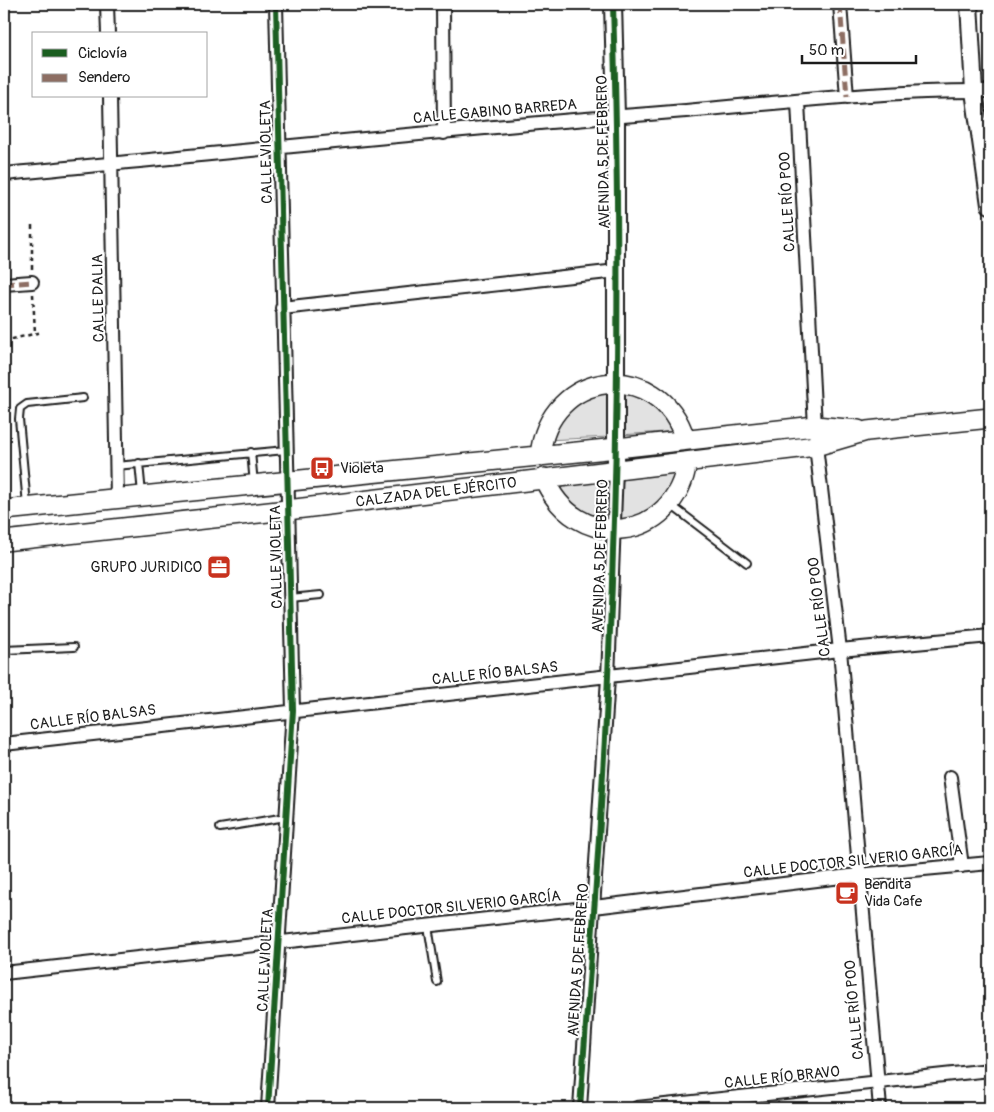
<svg xmlns="http://www.w3.org/2000/svg" width="994" height="1112" font-family="Pangolin,sans-serif">
<style>
.green{fill:#e2e2e2;stroke:#7f7f7f}
.lines{fill:none;stroke-linecap:round;stroke-linejoin:round}
.service-casing{stroke:#1c1c1c;stroke-width:10}
.minor-casing{stroke:#1c1c1c;stroke-width:16}
.tertiary-casing{stroke:#1c1c1c;stroke-width:20}
.secondary-casing{stroke:#1c1c1c;stroke-width:22}
.path{stroke:#1c1c1c;stroke-width:2.5;stroke-dasharray:4 4;stroke-linecap:butt}
.service{stroke:#fff;stroke-width:6}
.minor{stroke:#fff;stroke-width:12}
.tertiary{stroke:#fff;stroke-width:16}
.secondary{stroke:#fff;stroke-width:19}
.quiet{stroke:#8d6e63;stroke-width:5;stroke-dasharray:10 5;stroke-linecap:butt}
.cycleway-casing{stroke:#fff;stroke-width:9}
.cycleway{stroke:#1b5e20;stroke-width:6}
.labels{text-anchor:middle;stroke-width:4;stroke-linejoin:round;paint-order:stroke}
.street-label{font-size:15px;fill:#1c1c1c;stroke:#fff}
.poi-label{font-size:15px;fill:#1c1c1c;stroke:#fff;text-anchor:start}
</style>
<rect width="100%" height="100%" fill="#fff"/>
<filter id="ink" filterUnits="userSpaceOnUse"><feTurbulence type="fractalNoise" baseFrequency=".02" numOctaves="2"/><feDisplacementMap in="SourceGraphic" scale="10" xChannelSelector="R" yChannelSelector="G"/><feConvolveMatrix kernelMatrix="1 2 1 2 8 2 1 2 1" color-interpolation-filters="sRGB"/></filter>
<g filter="url(#ink)">
<path class="green" d="M 619,388 L 637,390 L 679,431 L 620,435 Z
M 607,389 L 609,437 L 546,440 L 564,404 Z
M 675,465 C 675,471 676,480 674,486 C 666,504 641,519 621,519 L 621,472 Z
M 607,476 L 605,527 L 603,527 L 550,485 Z"/>
<g class="lines">
<g class="service-casing">
<path id="service" d="M 251,452 L 254,484
M 139,463 L 142,494
M 116,466 L 286,450
M 27,505 L 19,419 L 20,409 L 27,404 L 83,398
M 671,505 L 747,563
M 290,598 L 321,595
M 4,650 L 74,647
M 220,828 L 286,817
M 428,926 L 437,982"/>
</g>
<g class="minor-casing">
<path id="minor" d="M 107,4 L 108,34
M 443,4 L 444,133
M 840,4 L 847,97
M 110,96 L 117,499
M 798,102 L 816,446 L 840,650 L 880,1108
M 4,174 C 227,153 449,129 673,112 C 778,103 884,90 990,91
M 4,284 L 32,282
M 282,308 L 617,271
M 4,744 L 840,650 L 990,636
M 950,777 L 962,866
M 4,973 L 594,907 L 858,875 L 990,863
M 268,1108 L 293,710 L 276,4
M 580,1108 L 608,678 L 616,469
M 637,1108 L 990,1070"/>
</g>
<g class="tertiary-casing">
<path id="tertiary" d="M 613,4 L 616,116 L 616,469
M 969,4 L 974,91 L 990,205"/>
</g>
<g class="secondary-casing">
<path id="secondary" d="M 540,456 C 548,369 660,356 685,439
M 544,478 C 575,554 675,543 687,462
M 4,510 L 617,448 L 815,426 L 858,430
M 4,541 L 287,510 L 816,446 L 867,431 L 990,418"/>
</g>
<path class="path" d="M 32,225 L 32,269
M 33,294 L 35,333
M 4,341 L 42,332"/>
<use href="#service" class="service"/>
<use href="#minor" class="minor"/>
<use href="#tertiary" class="tertiary"/>
<use href="#secondary" class="secondary"/>
<path class="quiet" d="M 840,4 L 847,97
M 4,284 L 32,282"/>
<g class="cycleway-casing">
<path id="cycleway" d="M 268,1108 L 293,710 L 276,4
M 580,1108 C 590,964 602,820 608,676 C 619,452 620,228 613,4"/>
</g>
<use href="#cycleway" class="cycleway"/>
</g>
</g>
<defs>
<g id="bus-square" transform="scale(1.25)"><rect x="-9" y="-9" width="18" height="18" rx="4" fill="#c8321e" stroke="#fff"/><path d="M-5-6H5V4H4V6H2V4H-2V6H-4V4H-5ZM-3.5-4V0h7V-4ZM-3.5 1.2v1.5H-2V1.2ZM2 1.2v1.5H3.5V1.2Z" fill="#fff"/></g>
<g id="office-square" transform="scale(1.25)"><rect x="-9" y="-9" width="18" height="18" rx="4" fill="#c8321e" stroke="#fff"/><path d="M-6-3h4V-5.5h4V-3h4V5H-6ZM-1-4.5V-3h2v-1.5ZM-6 0V1H6V0Z" fill="#fff"/></g>
<g id="cafe-square" transform="scale(1.25)"><rect x="-9" y="-9" width="18" height="18" rx="4" fill="#c8321e" stroke="#fff"/><path d="M-5.5-4.5H6V0H3Q3 3.5 0 3.5H-2.5Q-5.5 3.5-5.5 0ZM3-3.2v2h1.7v-2ZM-6 4.5H4V6H-6Z" fill="#fff"/></g>
</defs>
<g fill-rule="evenodd">
<use href="#bus-square" x="322" y="468"/>
<use href="#office-square" x="219" y="567"/>
<use href="#cafe-square" x="847" y="893"/>
</g>
<g class="labels">
<g class="street-label">
<text transform="translate(495 111) rotate(-5)" y="5">CALLE GABINO BARREDA</text>
<text transform="translate(266 152) rotate(-91)" y="5">CALLE VIOLETA</text>
<text transform="translate(603 152) rotate(-91)" y="5">AVENIDA 5 DE FEBRERO</text>
<text transform="translate(787 202) rotate(-93)" y="5">CALLE RÍO POO</text>
<text transform="translate(98 298) rotate(-91)" y="5">CALLE DALIA</text>
<text transform="translate(436 492) rotate(-7)" y="5">CALZADA DEL EJÉRCITO</text>
<text transform="translate(600 556) rotate(-88)" y="5">AVENIDA 5 DE FEBRERO</text>
<text transform="translate(276 557) rotate(-91)" y="5">CALLE VIOLETA</text>
<text transform="translate(819 607) rotate(-97)" y="5">CALLE RÍO POO</text>
<text transform="translate(495 673) rotate(-6)" y="5">CALLE RÍO BALSAS</text>
<text transform="translate(93 717) rotate(-7)" y="5">CALLE RÍO BALSAS</text>
<text transform="translate(853 861) rotate(-6)" y="5">CALLE DOCTOR SILVERIO GARCÍA</text>
<text transform="translate(451 907) rotate(-6)" y="5">CALLE DOCTOR SILVERIO GARCÍA</text>
<text transform="translate(265 960) rotate(-87)" y="5">CALLE VIOLETA</text>
<text transform="translate(578 960) rotate(-86)" y="5">AVENIDA 5 DE FEBRERO</text>
<text transform="translate(854 1010) rotate(-95)" y="5">CALLE RÍO POO</text>
<text transform="translate(782 1077) rotate(-6)" y="5">CALLE RÍO BRAVO</text>
</g>
<g class="poi-label">
<text x="340" y="473">Violeta</text>
<text x="202" y="572" text-anchor="end">GRUPO JURIDICO</text>
<text x="864" y="889">Bendita<tspan x="864" dy="17">Vida Cafe</tspan></text>
</g>
</g>
<rect width="994" height="1112" fill="none" stroke="#fff" stroke-width="20"/>
<rect x="10" y="10" width="974" height="1092" fill="none" stroke="#1c1c1c" stroke-width="2" filter="url(#ink)"/>
<rect x="32" y="32" width="175" height="65" fill="#ffffff" stroke="#a4a4a4"/>
<rect x="42" y="49" width="25" height="8" fill="#1b5e20" stroke="#a4a4a4"/>
<text x="78" y="58" font-size="15" fill="#1c1c1c">Ciclovía</text>
<rect x="42" y="74" width="25" height="8" fill="#8d6e63" stroke="#a4a4a4"/>
<text x="78" y="82" font-size="15" fill="#1c1c1c">Sendero</text>
<path d="M802 55v8h114v-8" fill="none" stroke="#1c1c1c" stroke-width="2.5"/>
<text x="809" y="55" font-size="15" fill="#1c1c1c" stroke="#ffffff" stroke-width="4" paint-order="stroke">50 m</text>
</svg>
